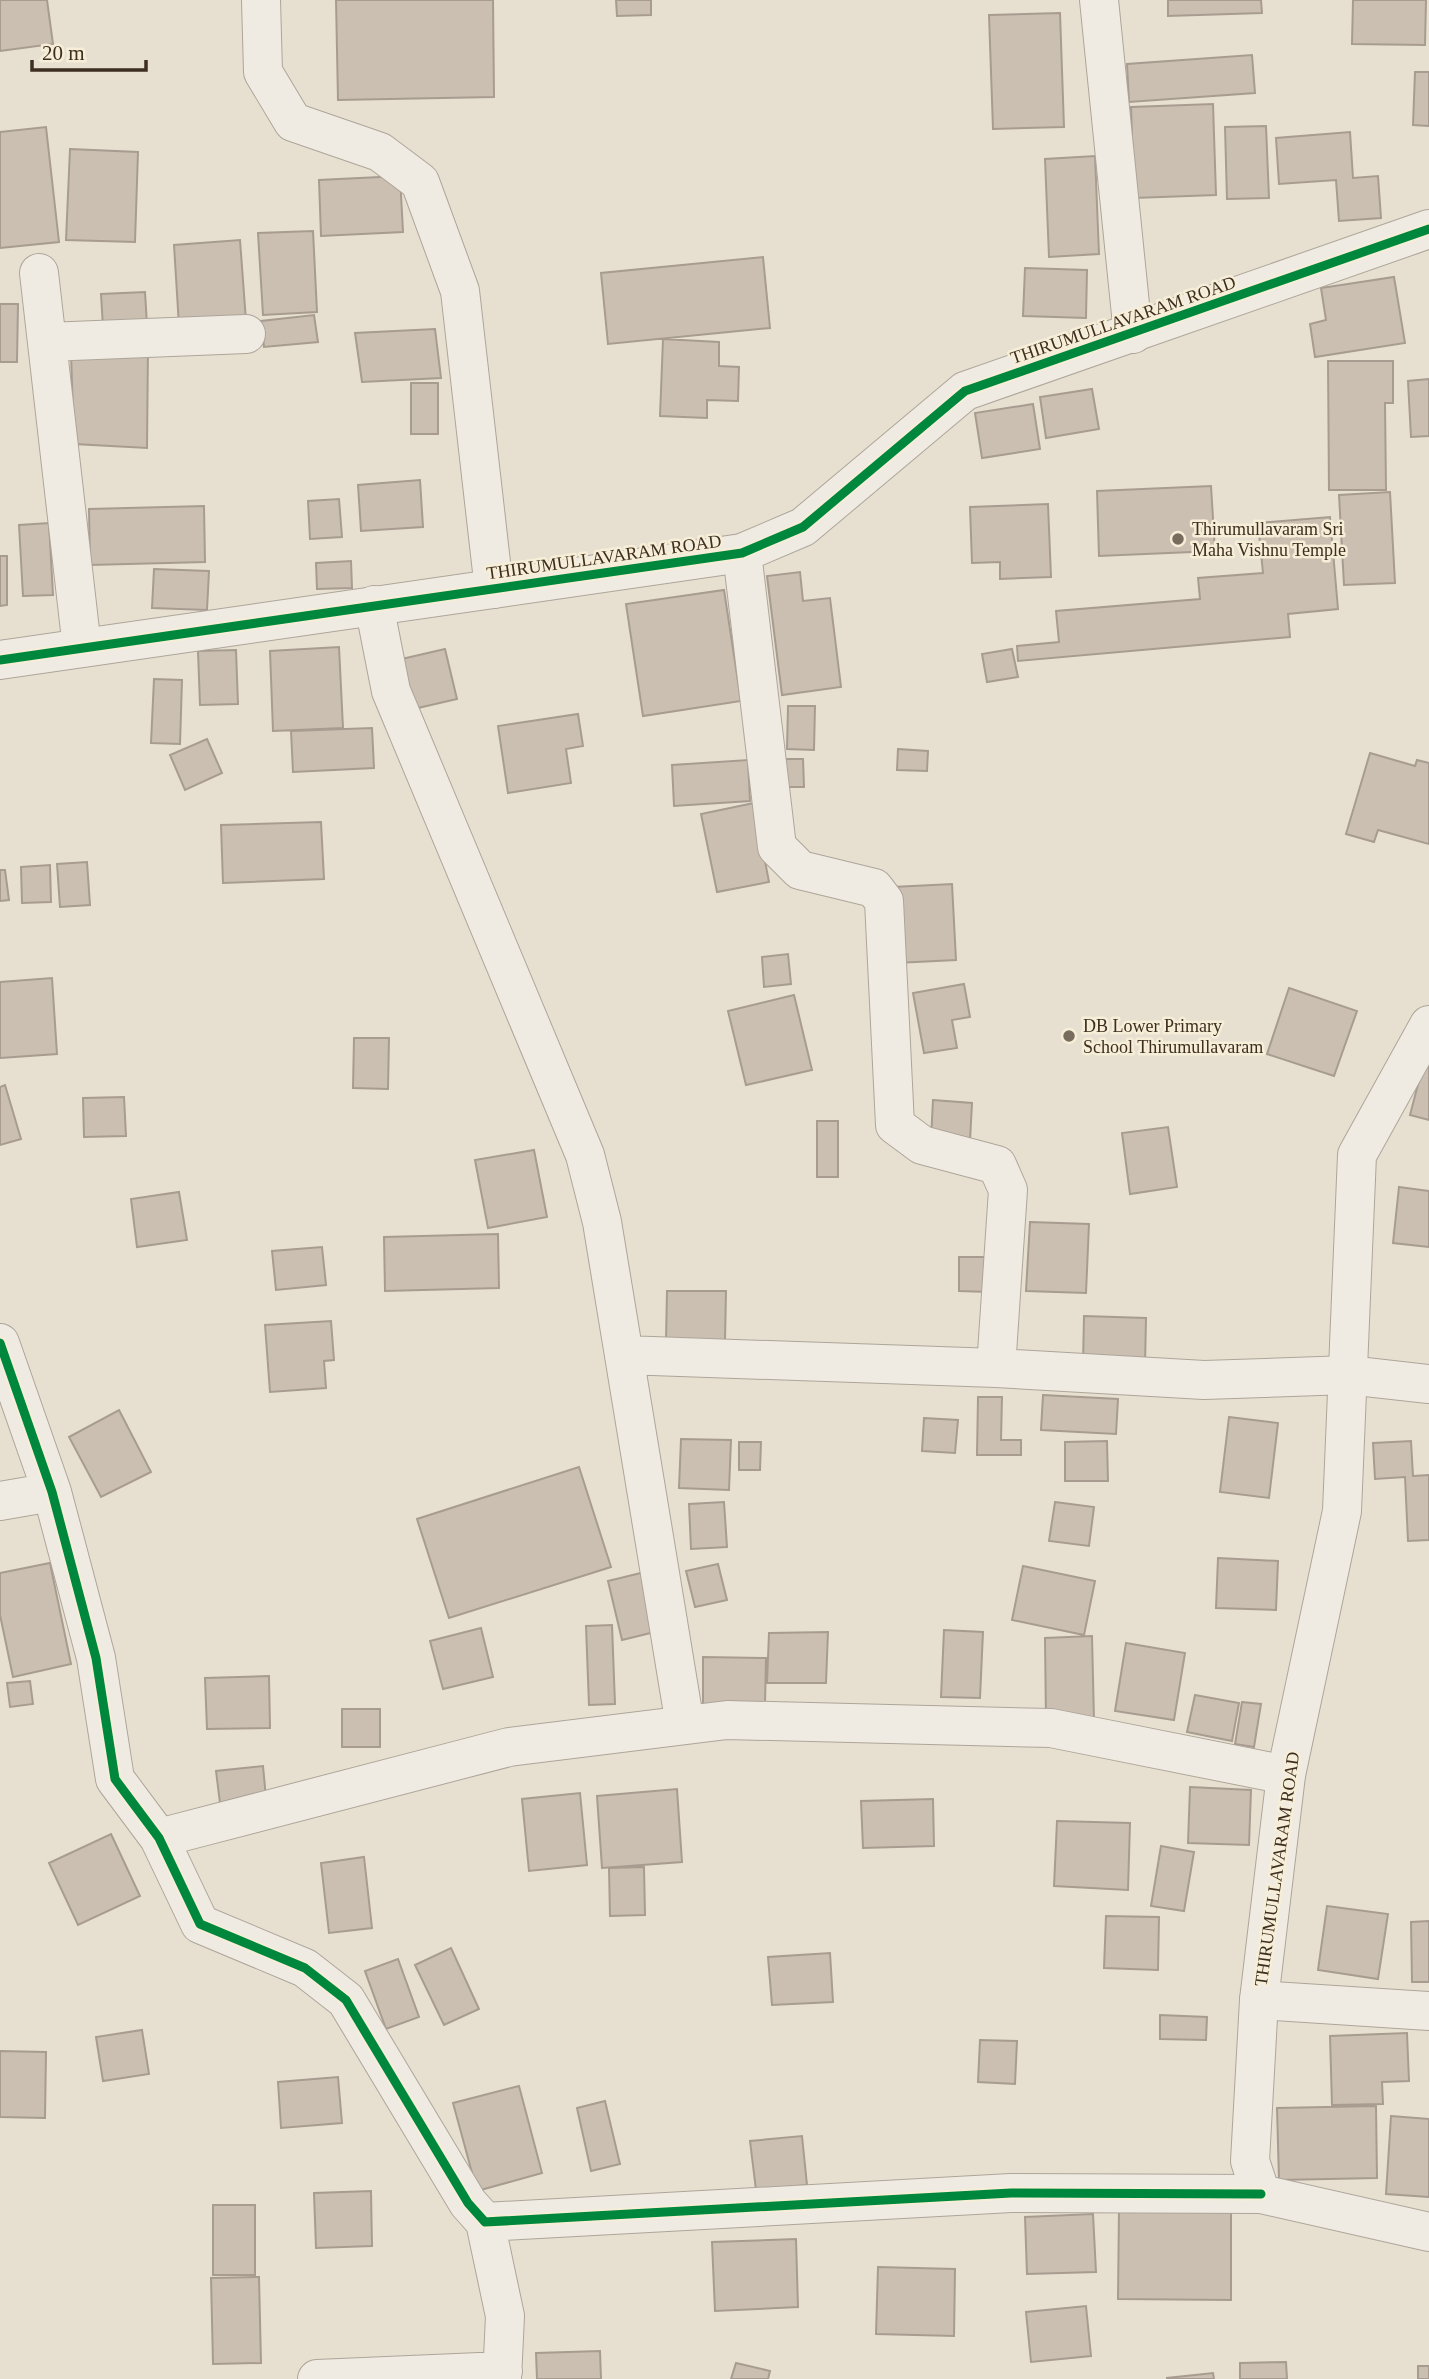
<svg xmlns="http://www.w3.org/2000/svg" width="1429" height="2379" font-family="'Times New Roman',serif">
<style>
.building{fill:#cbbfb2;stroke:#a89c90;stroke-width:2}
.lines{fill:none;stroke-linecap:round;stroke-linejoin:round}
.minor-casing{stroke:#ada599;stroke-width:40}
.tertiary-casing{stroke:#ada599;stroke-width:40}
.minor{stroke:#efebe3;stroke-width:38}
.tertiary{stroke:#efebe3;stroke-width:38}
.cycleway-casing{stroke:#f7eed8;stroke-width:13}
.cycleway{stroke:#00873e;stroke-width:9}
.poi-dot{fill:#786c5e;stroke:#f7eed8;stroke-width:2.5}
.labels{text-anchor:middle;stroke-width:5;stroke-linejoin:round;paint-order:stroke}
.street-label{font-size:18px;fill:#3d2e20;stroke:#f7eed8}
.poi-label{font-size:18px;fill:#3d2e20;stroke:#f7eed8;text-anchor:start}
</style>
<rect width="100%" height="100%" fill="#e7e0d1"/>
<path class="building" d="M 0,0 L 47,0 L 53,44 L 0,51 Z
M 336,0 L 493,0 L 494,97 L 338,100 Z
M 616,0 L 651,0 L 651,15 L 617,16 Z
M 1168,0 L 1261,0 L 1262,13 L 1168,16 Z
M 1353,0 L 1426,0 L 1425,45 L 1352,44 Z
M 1060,13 L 1064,127 L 993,129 L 989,15 Z
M 1252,55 L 1255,93 L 1129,102 L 1127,64 Z
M 1415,72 L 1429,72 L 1429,126 L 1413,125 Z
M 1213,104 L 1216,195 L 1134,198 L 1131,107 Z
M 1266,126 L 1269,198 L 1227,199 L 1225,127 Z
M 46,127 L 59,242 L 0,248 L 0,132 Z
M 1350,132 L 1353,178 L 1378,176 L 1381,218 L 1339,221 L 1336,180 L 1279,184 L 1276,138 Z
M 70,149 L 138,152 L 135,242 L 66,240 Z
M 1095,156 L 1099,254 L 1049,257 L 1045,159 Z
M 400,176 L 403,232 L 321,236 L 319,180 Z
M 313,231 L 317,312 L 263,315 L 258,233 Z
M 240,240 L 246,321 L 179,326 L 174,245 Z
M 763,257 L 770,328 L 608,344 L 601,273 Z
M 1025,268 L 1087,270 L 1086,318 L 1023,316 Z
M 1394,277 L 1405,343 L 1315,357 L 1310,324 L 1326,320 L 1321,288 Z
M 145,292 L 147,325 L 103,327 L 101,294 Z
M 0,304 L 18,304 L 17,362 L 0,362 Z
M 314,315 L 318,342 L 264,347 L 261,321 Z
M 435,329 L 441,378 L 362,382 L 355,333 Z
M 663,339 L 719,342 L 719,366 L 739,367 L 738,401 L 707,400 L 707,418 L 660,416 Z
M 148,347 L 147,448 L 74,444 L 71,353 Z
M 1328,361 L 1393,361 L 1393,403 L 1385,403 L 1386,490 L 1329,490 Z
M 1429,379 L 1429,436 L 1411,437 L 1408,381 Z
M 411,383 L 438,383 L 438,434 L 411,434 Z
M 1092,389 L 1099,429 L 1046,438 L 1040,397 Z
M 1033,404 L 1040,449 L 982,458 L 975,413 Z
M 420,480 L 423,527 L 361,531 L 358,485 Z
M 1211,486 L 1215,551 L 1099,556 L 1097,491 Z
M 1390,492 L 1395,583 L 1344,585 L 1339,495 Z
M 339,499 L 342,537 L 310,539 L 308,501 Z
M 1048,504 L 1051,577 L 1000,579 L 1000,562 L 972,563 L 970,507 Z
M 204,506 L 205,562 L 90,565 L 89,509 Z
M 1330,517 L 1338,609 L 1288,614 L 1290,637 L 1018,661 L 1017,646 L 1059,642 L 1056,611 L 1200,599 L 1198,578 L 1263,573 L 1258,523 Z
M 49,523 L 53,595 L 23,596 L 19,525 Z
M 0,556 L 7,556 L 7,605 L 0,606 Z
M 351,561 L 352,588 L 317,589 L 316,563 Z
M 154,569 L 209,571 L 207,610 L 152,608 Z
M 800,572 L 803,601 L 830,598 L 841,687 L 782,695 L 767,576 Z
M 724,590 L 741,701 L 643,716 L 626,604 Z
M 339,647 L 343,728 L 273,731 L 270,651 Z
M 445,649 L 457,699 L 392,714 L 380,664 Z
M 1012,649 L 1018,677 L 987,682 L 982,654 Z
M 236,650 L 238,704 L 200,705 L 198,651 Z
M 154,679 L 182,680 L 180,744 L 151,743 Z
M 788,706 L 815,706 L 814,750 L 787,749 Z
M 578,714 L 583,746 L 566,749 L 571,783 L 508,793 L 498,726 Z
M 372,728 L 374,768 L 293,772 L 291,731 Z
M 207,739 L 222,773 L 185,790 L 170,755 Z
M 898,749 L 928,751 L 927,771 L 897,770 Z
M 1370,753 L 1415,766 L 1417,760 L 1429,763 L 1429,844 L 1378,830 L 1374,842 L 1346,834 Z
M 780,759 L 803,759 L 804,787 L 780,787 Z
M 748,760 L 750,801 L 674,806 L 672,765 Z
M 754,803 L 769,882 L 717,892 L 701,814 Z
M 321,822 L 324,879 L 223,883 L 221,825 Z
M 87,862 L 90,905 L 60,907 L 57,864 Z
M 50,865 L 51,902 L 22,903 L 21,867 Z
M 0,870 L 5,870 L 9,900 L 0,901 Z
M 952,884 L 956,960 L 896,963 L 893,887 Z
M 788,954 L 791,984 L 764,987 L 762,957 Z
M 52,978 L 57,1054 L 0,1058 L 0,982 Z
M 964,984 L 970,1017 L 952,1020 L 957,1048 L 924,1053 L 913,993 Z
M 1289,988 L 1357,1011 L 1334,1076 L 1267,1054 Z
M 794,995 L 812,1070 L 746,1085 L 728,1011 Z
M 354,1038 L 389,1038 L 388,1089 L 353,1088 Z
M 1423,1065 L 1429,1066 L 1429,1120 L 1410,1115 Z
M 5,1085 L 21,1139 L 0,1145 L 0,1087 Z
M 124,1097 L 126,1136 L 84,1137 L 83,1098 Z
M 933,1100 L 972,1103 L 970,1141 L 931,1139 Z
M 817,1121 L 838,1121 L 838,1177 L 817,1177 Z
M 1168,1127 L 1177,1187 L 1130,1194 L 1122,1133 Z
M 534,1150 L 547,1217 L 488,1228 L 475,1160 Z
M 1399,1187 L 1429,1191 L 1429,1247 L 1393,1243 Z
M 179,1192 L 187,1240 L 137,1247 L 131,1199 Z
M 1030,1222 L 1089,1224 L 1086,1293 L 1026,1291 Z
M 498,1234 L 499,1288 L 385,1291 L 384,1237 Z
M 322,1247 L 326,1285 L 276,1290 L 272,1251 Z
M 959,1257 L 988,1257 L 988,1292 L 959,1291 Z
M 667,1291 L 726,1291 L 725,1341 L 666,1341 Z
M 1084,1316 L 1146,1318 L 1145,1366 L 1083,1364 Z
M 331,1321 L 334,1360 L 324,1361 L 326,1388 L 270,1392 L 265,1325 Z
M 1043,1395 L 1118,1399 L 1116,1434 L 1041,1430 Z
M 978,1397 L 1002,1397 L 1001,1440 L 1021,1440 L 1021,1455 L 977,1455 Z
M 119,1410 L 151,1472 L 101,1497 L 69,1437 Z
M 1229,1417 L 1278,1423 L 1269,1498 L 1220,1492 Z
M 924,1418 L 958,1420 L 955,1453 L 922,1451 Z
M 681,1439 L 731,1440 L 729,1490 L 679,1488 Z
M 1107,1441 L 1108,1481 L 1065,1481 L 1065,1442 Z
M 1411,1441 L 1413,1476 L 1429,1475 L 1429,1540 L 1408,1541 L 1405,1477 L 1375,1479 L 1373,1443 Z
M 739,1442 L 761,1442 L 760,1470 L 739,1470 Z
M 579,1467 L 611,1567 L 449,1618 L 417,1519 Z
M 724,1502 L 727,1547 L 691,1549 L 689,1504 Z
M 1055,1502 L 1094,1507 L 1089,1546 L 1049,1541 Z
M 1218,1558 L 1278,1561 L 1276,1610 L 1216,1608 Z
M 50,1563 L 71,1664 L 13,1677 L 0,1615 L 0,1573 Z
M 718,1564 L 727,1600 L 695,1607 L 686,1571 Z
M 1023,1566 L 1095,1581 L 1084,1635 L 1012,1620 Z
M 653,1570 L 667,1629 L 622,1640 L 608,1581 Z
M 612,1625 L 615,1704 L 589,1705 L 586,1626 Z
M 481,1628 L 493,1677 L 443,1689 L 430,1641 Z
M 944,1630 L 983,1632 L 980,1698 L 941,1697 Z
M 828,1632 L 826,1683 L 767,1683 L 769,1633 Z
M 1092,1636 L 1094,1721 L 1046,1722 L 1045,1638 Z
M 1126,1643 L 1185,1653 L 1174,1720 L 1115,1711 Z
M 703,1657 L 766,1658 L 765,1705 L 703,1704 Z
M 269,1676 L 270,1728 L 207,1729 L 205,1678 Z
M 30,1681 L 33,1704 L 10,1707 L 7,1683 Z
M 1195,1695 L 1239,1703 L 1232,1741 L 1187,1732 Z
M 1242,1702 L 1261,1704 L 1254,1747 L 1235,1744 Z
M 342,1709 L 380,1709 L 380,1747 L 342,1747 Z
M 263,1766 L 266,1798 L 220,1803 L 216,1771 Z
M 1190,1787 L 1251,1790 L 1249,1845 L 1188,1843 Z
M 677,1789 L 682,1862 L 602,1868 L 597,1796 Z
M 580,1793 L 587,1865 L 529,1871 L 522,1799 Z
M 933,1799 L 934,1846 L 863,1848 L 861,1801 Z
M 1057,1821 L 1130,1823 L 1128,1890 L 1054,1886 Z
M 111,1834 L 140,1896 L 78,1925 L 49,1863 Z
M 1161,1846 L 1194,1852 L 1184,1911 L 1151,1906 Z
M 364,1857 L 372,1928 L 329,1933 L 321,1863 Z
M 644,1867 L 645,1915 L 610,1916 L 609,1868 Z
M 1327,1906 L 1388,1914 L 1378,1979 L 1318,1970 Z
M 1106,1916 L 1159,1917 L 1158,1970 L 1104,1968 Z
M 1429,1921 L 1429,1982 L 1412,1982 L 1411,1922 Z
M 451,1948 L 479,2009 L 444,2025 L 415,1965 Z
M 830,1953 L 833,2002 L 772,2005 L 768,1957 Z
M 398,1959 L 419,2017 L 386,2029 L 365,1971 Z
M 1160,2015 L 1207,2017 L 1206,2040 L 1160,2039 Z
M 142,2030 L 149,2074 L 103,2081 L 96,2037 Z
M 1407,2033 L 1409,2081 L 1382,2082 L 1383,2104 L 1332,2105 L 1330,2036 Z
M 980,2040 L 1017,2041 L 1015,2084 L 978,2082 Z
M 0,2051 L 46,2052 L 45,2118 L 0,2117 Z
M 338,2077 L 342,2123 L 281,2128 L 278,2082 Z
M 519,2086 L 542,2173 L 477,2191 L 453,2103 Z
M 605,2101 L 620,2164 L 591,2171 L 577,2108 Z
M 1376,2106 L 1377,2178 L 1279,2180 L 1277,2108 Z
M 1391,2116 L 1429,2119 L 1429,2197 L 1386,2194 Z
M 802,2136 L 807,2185 L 756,2190 L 750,2141 Z
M 371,2191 L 372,2246 L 316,2248 L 314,2193 Z
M 213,2205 L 255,2205 L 255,2275 L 213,2275 Z
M 1119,2208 L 1231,2208 L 1231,2300 L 1118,2299 Z
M 1093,2214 L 1096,2272 L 1027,2274 L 1025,2217 Z
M 796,2239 L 798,2307 L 715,2311 L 712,2242 Z
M 878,2267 L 955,2269 L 954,2336 L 876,2334 Z
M 259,2277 L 261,2363 L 213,2364 L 211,2278 Z
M 1086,2306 L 1091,2356 L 1031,2362 L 1026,2312 Z
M 600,2351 L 601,2379 L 537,2379 L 536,2353 Z
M 1286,2362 L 1287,2379 L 1240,2379 L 1240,2363 Z
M 736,2363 L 770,2371 L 768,2379 L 731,2379 Z
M 1418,2366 L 1429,2366 L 1429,2379 L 1418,2379 Z
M 1213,2373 L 1214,2379 L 1167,2379 L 1167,2378 Z"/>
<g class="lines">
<g class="minor-casing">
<path id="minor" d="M 261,0 L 263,72 L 293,122 L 380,152 L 420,182 L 460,291 L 494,589
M 1099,0 L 1133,334
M 39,273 L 82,648
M 47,342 L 246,334
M 742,553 L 777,847 L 800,870 L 874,888 L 884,901 L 895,1125 L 922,1145 L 997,1165 L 1008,1190 L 996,1368
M 374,605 L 391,691 L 585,1155 L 602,1222 L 685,1725
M 0,1343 L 52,1492 L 96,1658 L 115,1779 L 159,1838 L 200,1924 L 305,1968 L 346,2000 L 468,2203 L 485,2222 L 1011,2193 L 1261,2194
M 624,1355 L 996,1368 L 1204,1380 L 1348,1375 L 1429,1384
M 0,1501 L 52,1492
M 159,1838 L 509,1747 L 727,1720 L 1051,1728 L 1286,1775
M 1259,2000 L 1429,2011
M 485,2222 L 505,2316 L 502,2379
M 317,2379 L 503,2371"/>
</g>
<g class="tertiary-casing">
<path id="tertiary" d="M 0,660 L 742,553 L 803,527 L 965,391 L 1429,229
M 1429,1025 L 1357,1155 L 1342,1511 L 1286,1775 L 1259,2000 L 1250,2161 L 1261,2194 L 1429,2232"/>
</g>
<use href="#minor" class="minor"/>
<use href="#tertiary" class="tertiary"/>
<g class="cycleway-casing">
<path id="cycleway" d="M 0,660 L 742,553 L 803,527 L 965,391 L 1429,229
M 0,1343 L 52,1492 L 96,1658 L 115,1779 L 159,1838 L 200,1924 L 305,1968 L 346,2000 L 468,2203 L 485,2222 L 1011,2193 L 1261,2194"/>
</g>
<use href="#cycleway" class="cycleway"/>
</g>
<g class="poi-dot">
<circle cx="1178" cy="539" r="7"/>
<circle cx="1069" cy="1036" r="7"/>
</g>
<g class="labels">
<g class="street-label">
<text transform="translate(1123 320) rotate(-19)" y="6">THIRUMULLAVARAM ROAD</text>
<text transform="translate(604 557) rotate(-8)" y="6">THIRUMULLAVARAM ROAD</text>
<text transform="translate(1277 1869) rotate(-82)" y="6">THIRUMULLAVARAM ROAD</text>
</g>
<g class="poi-label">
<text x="1192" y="535">Thirumullavaram Sri<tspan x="1192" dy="21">Maha Vishnu Temple</tspan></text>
<text x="1083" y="1032">DB Lower Primary<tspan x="1083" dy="21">School Thirumullavaram</tspan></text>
</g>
</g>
<path d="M32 60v10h114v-10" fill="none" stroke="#3d2e20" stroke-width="3.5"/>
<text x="42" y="60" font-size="21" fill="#3d2e20" stroke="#f7eed8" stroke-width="5" paint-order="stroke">20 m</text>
</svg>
